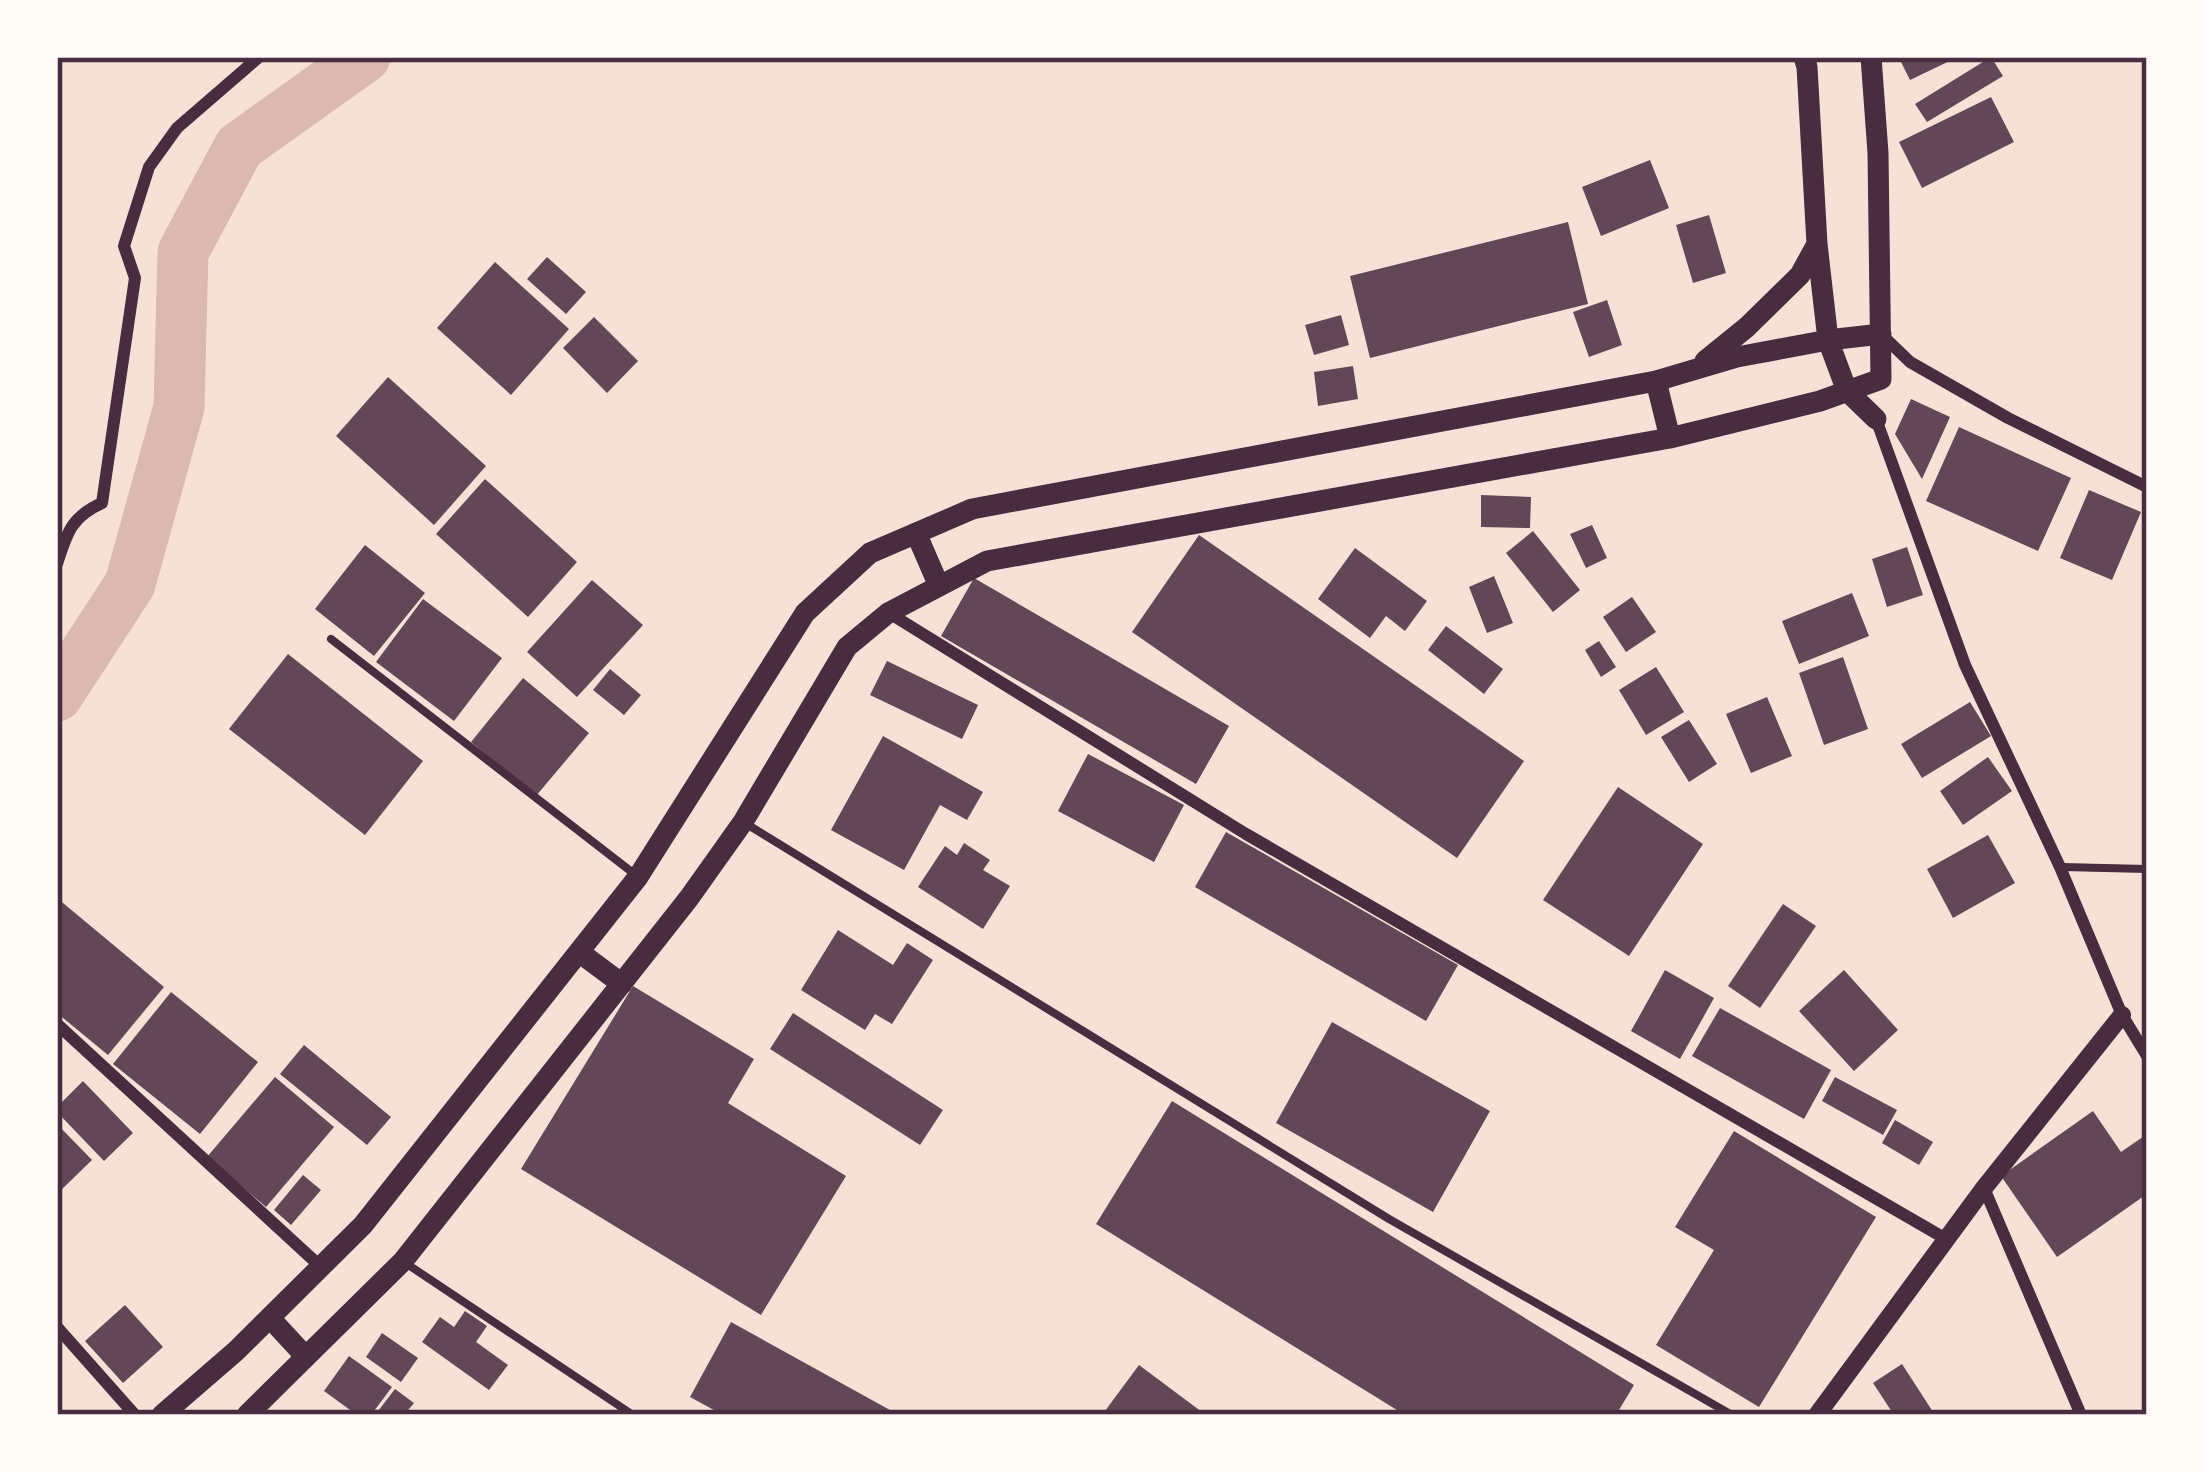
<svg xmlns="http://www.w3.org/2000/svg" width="2204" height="1472" font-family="'Asap Condensed',sans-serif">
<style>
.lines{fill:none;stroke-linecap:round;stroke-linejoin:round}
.river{stroke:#dcb8b0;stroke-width:51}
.building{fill:#644757}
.service{stroke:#4a2c40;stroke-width:8}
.minor{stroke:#4a2c40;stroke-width:12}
.tertiary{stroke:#4a2c40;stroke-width:18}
.primary{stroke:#4a2c40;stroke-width:21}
.neatline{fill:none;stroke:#4a2c40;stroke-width:4.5}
</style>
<rect width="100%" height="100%" fill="#f7e1d7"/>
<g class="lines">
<path class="river" d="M 57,696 L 130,584 L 179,407 L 183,252 L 239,147 L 365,57"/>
</g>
<path class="building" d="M 1908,57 L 1958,57 L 1910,80 L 1900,60 Z
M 1991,57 L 2003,76 L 1927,122 L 1915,104 Z
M 1991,97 L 2014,142 L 1922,188 L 1899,142 Z
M 1650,160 L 1669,208 L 1601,236 L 1582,187 Z
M 1709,215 L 1726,273 L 1693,283 L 1676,225 Z
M 1568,222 L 1588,304 L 1370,358 L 1350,276 Z
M 547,257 L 586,292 L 566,314 L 527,279 Z
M 495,262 L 569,329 L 511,395 L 437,328 Z
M 1607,300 L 1622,345 L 1589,357 L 1573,312 Z
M 1341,315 L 1349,345 L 1314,355 L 1305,325 Z
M 594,317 L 638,361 L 607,393 L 563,348 Z
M 1353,366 L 1358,399 L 1318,406 L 1314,372 Z
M 388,377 L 486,466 L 434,525 L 336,436 Z
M 1911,399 L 1950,417 L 1922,479 L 1895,434 Z
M 1959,427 L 2071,478 L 2038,551 L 1926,501 Z
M 485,479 L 577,562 L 528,617 L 436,534 Z
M 2089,490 L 2141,512 L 2112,580 L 2060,558 Z
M 1481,495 L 1531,497 L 1530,528 L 1481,527 Z
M 1592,525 L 1607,558 L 1586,568 L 1570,534 Z
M 1533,531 L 1580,590 L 1553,612 L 1506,553 Z
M 1199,535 L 1524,761 L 1457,858 L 1132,632 Z
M 365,545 L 425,593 L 374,656 L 315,609 Z
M 1907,547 L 1923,595 L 1887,607 L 1872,559 Z
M 1355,548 L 1427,601 L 1405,631 L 1386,616 L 1370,638 L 1318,599 Z
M 1494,576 L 1513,623 L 1487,633 L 1469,587 Z
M 974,578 L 1229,726 L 1196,784 L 941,636 Z
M 592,580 L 643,625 L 577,697 L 527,652 Z
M 1852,593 L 1869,636 L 1799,664 L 1782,621 Z
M 1632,597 L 1656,632 L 1626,652 L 1603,617 Z
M 423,599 L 502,658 L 454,721 L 376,662 Z
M 1446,626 L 1503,669 L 1484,694 L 1428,650 Z
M 1599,641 L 1616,667 L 1601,677 L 1585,650 Z
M 288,654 L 423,761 L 365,835 L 229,729 Z
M 1843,657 L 1868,729 L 1824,745 L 1799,673 Z
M 887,661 L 978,705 L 962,739 L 870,695 Z
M 1656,667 L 1684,712 L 1646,735 L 1619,690 Z
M 610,669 L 641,695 L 624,715 L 593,690 Z
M 523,678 L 589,733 L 536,796 L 471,742 Z
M 1767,697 L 1792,756 L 1751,773 L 1726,714 Z
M 1970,702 L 1991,736 L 1922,778 L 1901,744 Z
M 1689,720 L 1717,764 L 1689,782 L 1661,737 Z
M 883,736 L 983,792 L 967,820 L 940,805 L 904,870 L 831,830 Z
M 1088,754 L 1184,805 L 1154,862 L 1058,811 Z
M 1988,757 L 2012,791 L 1963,825 L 1940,791 Z
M 1618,787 L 1703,844 L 1629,956 L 1543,900 Z
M 1226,832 L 1458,965 L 1426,1021 L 1195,887 Z
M 1988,835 L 2015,883 L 1953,918 L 1927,869 Z
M 964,843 L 990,860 L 983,870 L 1010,886 L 983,929 L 918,887 L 945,846 L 957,855 Z
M 57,898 L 164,987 L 108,1055 L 57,1013 Z
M 1783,904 L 1816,926 L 1760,1008 L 1728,986 Z
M 838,930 L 893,965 L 907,943 L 933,960 L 892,1024 L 875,1014 L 865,1030 L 801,990 Z
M 1665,970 L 1714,998 L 1680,1059 L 1631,1031 Z
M 1844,970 L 1898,1030 L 1854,1071 L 1799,1011 Z
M 633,986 L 754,1059 L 728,1103 L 846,1176 L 761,1315 L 521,1169 Z
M 171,992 L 258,1062 L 200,1134 L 113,1064 Z
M 1720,1008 L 1831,1070 L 1804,1119 L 1692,1056 Z
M 793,1013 L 943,1110 L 920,1145 L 770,1049 Z
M 1332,1022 L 1490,1111 L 1433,1212 L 1276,1123 Z
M 304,1045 L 391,1117 L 367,1145 L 280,1074 Z
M 275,1077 L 334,1127 L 266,1207 L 207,1157 Z
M 1835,1077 L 1897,1110 L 1883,1135 L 1822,1101 Z
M 83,1081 L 133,1133 L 104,1161 L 57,1112 L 57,1107 Z
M 1172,1101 L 1634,1385 L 1616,1415 L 1405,1415 L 1096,1224 Z
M 2093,1111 L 2121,1152 L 2147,1134 L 2147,1194 L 2057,1257 L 2001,1176 Z
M 1895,1120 L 1933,1142 L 1919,1165 L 1882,1143 Z
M 57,1124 L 92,1160 L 57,1194 Z
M 1734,1131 L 1876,1217 L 1759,1407 L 1656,1345 L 1714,1250 L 1675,1227 Z
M 303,1175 L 321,1190 L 291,1225 L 274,1210 Z
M 125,1305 L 163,1347 L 123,1383 L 85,1341 Z
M 465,1311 L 487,1326 L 476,1342 L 508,1365 L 489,1390 L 422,1342 L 440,1317 L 454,1327 Z
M 731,1322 L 899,1415 L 723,1415 L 690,1397 Z
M 382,1333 L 418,1358 L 401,1382 L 366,1357 Z
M 349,1356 L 392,1387 L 371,1415 L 357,1415 L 324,1391 Z
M 1902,1364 L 1935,1415 L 1894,1415 L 1873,1383 Z
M 1139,1365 L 1206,1415 L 1102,1415 Z
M 395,1389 L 414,1403 L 404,1415 L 375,1415 Z"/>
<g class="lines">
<path class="service" d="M 331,639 L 637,876
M 745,823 L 1389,1219 L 1732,1415
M 2062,867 L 2147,869
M 404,1262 L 633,1415"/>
<path class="minor" d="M 1882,335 L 1910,362 L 2008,418 L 2147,487
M 1876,419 L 1965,665 L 2060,867 L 2122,1015 L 2147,1056
M 57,564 C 67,533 71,517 102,503 L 135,278 L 124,246 L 149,167 L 177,128 L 259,57
M 889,613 L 1246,834 L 1946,1239
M 57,1024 L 321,1267
M 1984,1188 L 2081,1415
M 57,1327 L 135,1415"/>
<path class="tertiary" d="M 1817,1415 L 1984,1188 L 2122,1015"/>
<path class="primary" d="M 1705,361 L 1747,327 L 1800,275 L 1817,244
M 1656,381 L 1670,438
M 1876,419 L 1847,391 L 1828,340 L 1881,334
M 916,533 L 939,586
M 579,952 L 622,984
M 270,1318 L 306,1357
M 162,1415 L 236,1351 L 363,1225 L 638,877 L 805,613 L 870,553 L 972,509 L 1656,381 L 1737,357 L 1828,340 L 1817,244 L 1807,67 L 1804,57
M 247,1415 L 403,1261 L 689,898 L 743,822 L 847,647 L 888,613 L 987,561 L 1670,438 L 1820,401 L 1881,379 L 1878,153 L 1871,57"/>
</g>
<rect width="2204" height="1472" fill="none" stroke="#fffaf5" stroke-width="120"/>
<rect x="60" y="60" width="2084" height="1352" class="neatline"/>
</svg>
